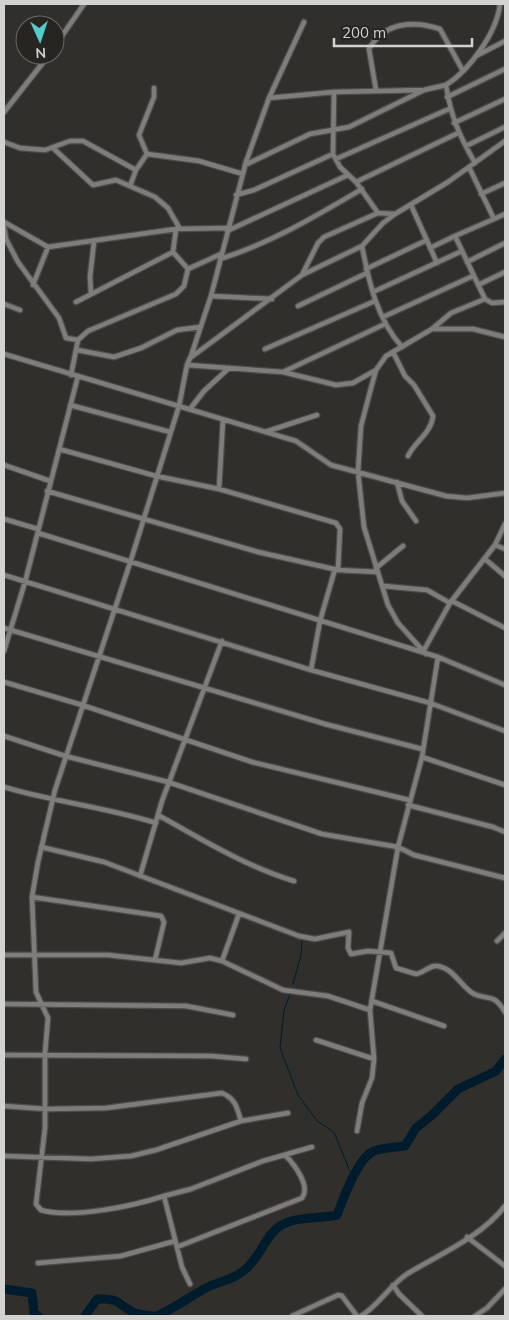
<svg xmlns="http://www.w3.org/2000/svg" width="509" height="1320" font-family="Mulish,sans-serif">
<style>
.lines{fill:none;stroke-linecap:round;stroke-linejoin:round}
.stream{stroke:#001c2c;stroke-width:1}
.river{stroke:#001c2c;stroke-width:9}
.street-casing{stroke:#4d4c4a;stroke-width:7}
.street{stroke:#7f7d7c;stroke-width:4.5}
</style>
<rect width="100%" height="100%" fill="#302f2c"/>
<g class="lines">
<path class="stream" d="M 293,984 L 301,955 L 302,940
M 290,994 L 284,1010 L 280,1048 L 298,1095 L 317,1121 L 334,1132 L 353,1179"/>
<path class="river" d="M 4,1289 L 32,1293 L 34,1313 L 38,1316
M 85,1316 L 97,1299 C 122,1298 117,1305 135,1313 C 140,1315 147,1315 152,1316
M 156,1316 C 175,1309 191,1295 210,1286 C 224,1280 235,1279 247,1268 C 260,1256 266,1235 280,1226 C 296,1216 319,1219 337,1215 C 343,1199 358,1157 374,1151 C 383,1148 395,1147 405,1146 L 416,1128 L 431,1116 L 458,1089 L 496,1071 L 505,1059"/>
<g class="street-casing">
<path id="street" d="M 55,46 L 84,4
M 478,55 L 505,41
M 376,90 L 369,49 C 384,22 414,20 440,29 L 463,71
M 334,92 L 333,154 L 340,167 L 356,182 L 378,213
M 447,97 L 505,69
M 269,98 L 334,92 L 424,90 L 446,85
M 4,112 L 49,55
M 454,123 L 505,99
M 4,142 L 20,148 L 45,150 L 70,141 L 83,141 L 136,170
M 466,146 L 505,127
M 53,148 L 93,185 L 116,180 L 155,197 L 168,208 L 180,229
M 147,154 L 199,161 L 243,174
M 336,159 L 449,109
M 475,163 C 459,135 451,117 446,85 C 470,70 497,32 500,4
M 245,165 L 310,134 L 349,127 L 424,90
M 469,167 L 494,219 L 455,236 L 485,299 L 492,303 L 505,302
M 356,182 L 458,133
M 130,186 L 136,170 L 147,154 L 139,135 L 154,97 L 154,88
M 481,194 L 505,183
M 236,195 L 254,190 L 333,154
M 411,205 L 437,263
M 494,219 L 505,214
M 4,222 L 48,247 L 176,229 L 227,228
M 4,227 L 6,239 L 18,262 L 59,318 L 66,338 L 78,340 L 71,375
M 176,229 L 173,252 L 188,269
M 227,231 L 348,175
M 362,246 C 369,283 377,319 402,347
M 430,248 L 455,236
M 220,259 C 271,243 316,216 362,189
M 467,262 L 505,243
M 366,269 L 427,240
M 302,275 L 318,243 L 324,237 L 378,213 L 395,214
M 33,285 L 48,247
M 478,285 L 505,272
M 373,292 L 462,251
M 91,293 L 90,277 L 94,242
M 211,296 L 272,299
M 76,302 L 173,252
M 4,304 L 20,310
M 298,306 L 367,273
M 383,317 L 473,276
M 432,329 L 451,313 L 485,299
M 78,340 L 88,331 L 176,294 L 184,286 L 188,269 L 221,254
M 265,349 L 375,301
M 77,350 L 114,357 L 141,348 L 177,330 L 200,327
M 393,352 L 405,376 L 414,385 L 433,416 C 431,434 415,441 408,456
M 4,354 L 296,441 L 331,465 L 446,496 L 467,498 L 505,493
M 191,356 L 211,296 L 246,162 L 269,98 L 304,22
M 187,365 L 283,372 L 336,385 L 353,383 L 376,370
M 283,372 L 385,324
M 70,405 L 170,432
M 190,409 L 204,391 L 229,368
M 265,432 L 317,415
M 59,449 L 156,476 L 219,489 L 336,523 L 340,529 L 338,570
M 4,465 L 50,481
M 397,482 L 402,501 L 416,521
M 219,489 L 223,420
M 47,491 L 258,552 L 338,570 L 378,572
M 4,519 L 38,529
M 38,533 L 438,657 L 422,757 L 398,847 L 370,1010 L 374,1059 L 372,1078 L 362,1103 L 357,1131
M 495,545 L 505,549
M 485,559 L 505,576
M 376,568 L 403,546
M 4,575 L 311,670 L 430,703 L 505,731
M 383,586 L 427,590 L 450,603
M 452,601 L 505,628
M 4,628 L 325,724 L 422,749
M 424,650 L 450,603 L 495,545 L 505,524
M 4,651 L 25,582 L 78,376
M 426,654 L 398,623 L 388,605 L 364,527 L 358,472 L 361,426 L 371,388 L 376,370 L 386,356 L 432,329 L 473,329 L 505,337
M 438,657 L 505,685
M 311,670 L 320,621 L 335,569
M 4,682 L 82,705 L 252,762 L 409,800
M 4,736 L 65,756 L 168,782 L 322,834 L 398,847 L 414,855 L 505,878
M 422,757 L 505,785
M 4,787 C 54,802 106,807 156,823
M 408,805 L 493,827 L 505,832
M 158,815 C 203,840 245,866 294,881
M 41,847 L 104,862 L 299,936 L 315,939 L 349,932 L 348,948 L 351,954 L 368,951 L 391,953 L 396,968 L 416,974 C 424,973 429,965 437,966 C 454,968 461,987 474,994 C 489,1001 493,992 505,1012
M 140,876 L 162,801 L 222,641
M 32,897 L 161,916 L 164,922 L 155,960
M 497,941 L 505,933
M 4,955 L 108,955 L 181,963 L 210,958 L 222,961 L 239,914
M 222,961 L 283,990 L 328,996 L 370,1010
M 372,1001 L 444,1026
M 4,1004 L 186,1006 L 233,1015
M 316,1040 L 374,1059
M 4,1055 L 211,1056 L 246,1059
M 4,1106 L 46,1109 L 106,1108 L 222,1093 C 236,1099 237,1108 241,1121
M 4,1156 L 91,1159 L 131,1156 L 156,1150 L 241,1121 L 288,1113
M 164,1196 L 191,1189 L 263,1161 L 312,1147
M 467,1237 L 505,1266
M 177,1247 L 302,1198 C 311,1186 294,1164 285,1155
M 38,1263 L 121,1256 L 175,1241
M 190,1284 L 182,1267 L 164,1196 C 133,1206 72,1219 41,1210 L 36,1204 L 45,1128 L 45,1053 L 48,1018 L 36,992 L 32,897 L 38,862 L 55,790 L 130,563 L 179,406 L 187,365 L 190,358 L 302,275 L 362,246 L 383,223 L 395,214 L 448,182 L 505,141
M 393,1285 L 399,1294 L 422,1316
M 292,1316 L 338,1295 L 342,1296 L 357,1316
M 361,1316 C 379,1305 389,1286 407,1274 C 440,1254 481,1237 505,1206
M 475,1316 L 487,1308 L 505,1289"/>
</g>
<use href="#street" class="street"/>
</g>
<rect width="509" height="1320" fill="none" stroke="#d2d2d0" stroke-width="10"/>
<g transform="translate(40 40) rotate(177)"><circle r="24" fill="#262522" stroke="#6b6a68"/>
<path d="M0-4L9 19L0 12L-9 19Z" fill="#53cdcb"/>
<text y="-8" font-size="14" font-weight="bold" text-anchor="middle" fill="#d2d2d0">N</text>
</g>
<path d="M334 38v8h138v-8" fill="none" stroke="#d2d2d0" stroke-width="2.5"/>
<text x="342" y="38" font-size="15" fill="#d2d2d0" stroke="#262522" stroke-width="4" paint-order="stroke">200 m</text>
</svg>
